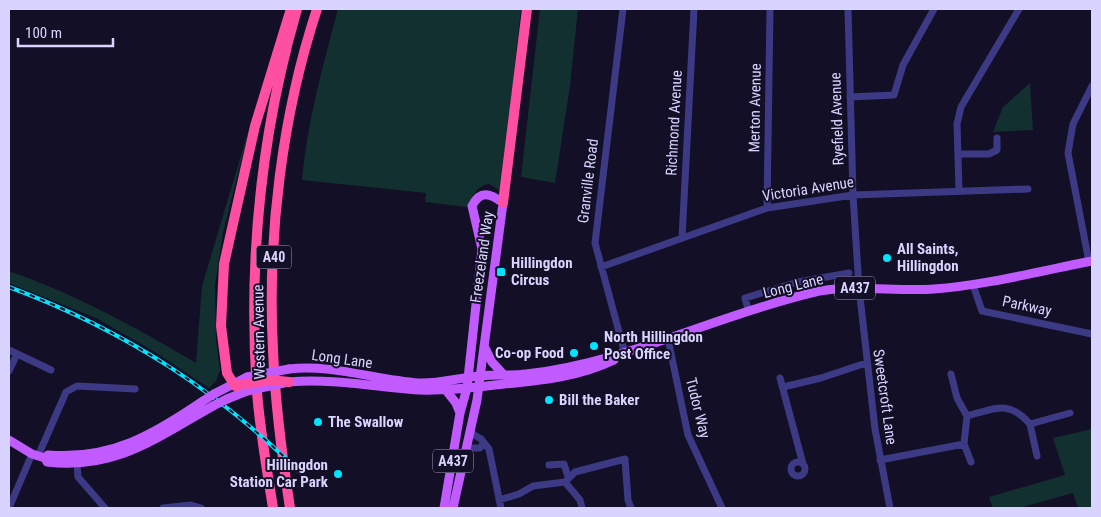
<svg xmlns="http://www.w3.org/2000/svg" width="1101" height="517" font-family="'Roboto Condensed',sans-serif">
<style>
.green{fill:#12302f}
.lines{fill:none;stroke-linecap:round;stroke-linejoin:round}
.minor{stroke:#3d3a85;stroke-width:7}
.major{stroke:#c25bff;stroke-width:9}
.highway{stroke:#ff4fa3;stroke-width:10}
.rail-casing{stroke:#00e5ff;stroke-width:4}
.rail{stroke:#130f26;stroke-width:2;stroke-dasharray:5.5;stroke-linecap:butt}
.major-bridge{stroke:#c25bff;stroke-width:9}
.highway-bridge{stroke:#ff4fa3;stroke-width:10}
.poi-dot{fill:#00e5ff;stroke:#130f26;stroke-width:2}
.labels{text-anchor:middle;stroke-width:4;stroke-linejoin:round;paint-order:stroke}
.shield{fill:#130f26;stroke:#9e99be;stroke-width:1}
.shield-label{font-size:14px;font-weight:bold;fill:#d9d4ff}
.street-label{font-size:15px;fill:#d9d4ff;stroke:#130f26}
.poi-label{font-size:15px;font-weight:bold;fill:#d9d4ff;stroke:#130f26;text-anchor:start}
</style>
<rect width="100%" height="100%" fill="#130f26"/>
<path class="green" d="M 338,9 L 521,9 L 501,191 L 489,184 C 475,187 474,195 467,207 L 425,202 L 426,193 L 302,180 C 307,122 323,65 338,9 Z
M 540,9 L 578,9 L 570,86 L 555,183 L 521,177 Z
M 1030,83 L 1033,130 L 993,132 L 1003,107 Z
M 251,122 L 223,233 L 215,286 L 216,339 L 220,370 L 216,381 L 209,388 L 155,352 L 96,318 L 9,283 L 9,271 C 75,294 136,327 196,363 L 202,286 Z
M 1092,429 L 1092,508 L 1078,508 L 1073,493 L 1019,508 L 993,508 L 989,497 L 1065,475 L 1053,438 Z"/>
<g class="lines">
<path class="minor" d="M 623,9 L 595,243 L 625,354
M 848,9 L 853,195 L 859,288 L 875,429 L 890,508
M 850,97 L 894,95 L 903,65 L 934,9
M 958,154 L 989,154 L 997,150 L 997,138
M 959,190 L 957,124 L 961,107 L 1019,9
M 767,208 L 770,9
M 682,238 L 694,9
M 1089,262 L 1068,153 L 1073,124 L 1092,86
M 601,267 L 767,208 L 853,195 L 1028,189
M 973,285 L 982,311 L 1092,334
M 749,312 L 745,298 L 798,282 L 849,273
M 668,339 L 688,435 L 722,508
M 9,350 L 51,370
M 9,371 L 17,354
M 951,374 L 957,398 L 967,416
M 780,378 L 803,464
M 783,387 L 821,378 L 866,363
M 1030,424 L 1037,456
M 471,433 L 481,439 L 489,449 L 501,508
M 964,444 L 971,462
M 468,448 L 480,448 L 483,444
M 38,456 L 66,392 L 77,386 L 135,389
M 880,460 L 964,444 L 967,416 C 995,409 1008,399 1030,424 L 1070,413
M791 469a7 7 0 1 1 14 0a7 7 0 1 1-14 0Z
M 77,464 L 78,477 L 105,508
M 549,465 L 564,464 L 568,477
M 565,482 L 580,500 L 582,508
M 499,500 L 519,494 L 533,486 L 565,482 L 575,472 L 625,459 L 628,500 L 631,508
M 9,508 L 32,454
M 163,508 L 191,505 L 201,508"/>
<path class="major" d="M 484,346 L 492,362 L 504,375
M 289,369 C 333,364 375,380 419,383 C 439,384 461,377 481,376 C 496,374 511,376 526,374 C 625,363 715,316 811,293 C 851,283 893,292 934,289 C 987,285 1040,271 1092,261
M 289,382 C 331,378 376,387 419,390 C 444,391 470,388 495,385 C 536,381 577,378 614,360
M 445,389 L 456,403 L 460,413
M 214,394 L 247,377
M 227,399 L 247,391
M 9,440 L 32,454 L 45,458 L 47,462 C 116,470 156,438 213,406
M 45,458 L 48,455 C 111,460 153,435 203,401
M 444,508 L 460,413 L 467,388 L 482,249 L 472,206 C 480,190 490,193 503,203 L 477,400 L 453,508"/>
<path class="highway" d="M 503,203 L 527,9
M 247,384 L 235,386 L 227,373 L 221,326 L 224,264 L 255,126 L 290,12
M 273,508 C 267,470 260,431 257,392 C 248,263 261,133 297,9
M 290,508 C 282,456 275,403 273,350 C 267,238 282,115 317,9"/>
<g class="rail-casing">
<path id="rail" d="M 9,287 C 125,330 222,393 309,481"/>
</g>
<use href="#rail" class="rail"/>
<path class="major-bridge" d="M 247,377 L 289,369
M 247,391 L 284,383
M 203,401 L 214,394
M 213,406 L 227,399"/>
<path class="highway-bridge" d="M 247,384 L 270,380 L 289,382"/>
</g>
<g class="poi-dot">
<circle cx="887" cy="258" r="5"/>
<rect x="496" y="267" width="10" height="10" rx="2.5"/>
<circle cx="594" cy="346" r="5"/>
<circle cx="574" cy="353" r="5"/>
<circle cx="549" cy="400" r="5"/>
<circle cx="318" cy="422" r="5"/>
<circle cx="338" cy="474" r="5"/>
</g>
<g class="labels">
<g class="shield">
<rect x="256.5" y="245.5" width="35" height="23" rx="4"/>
<rect x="835" y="276.5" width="40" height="23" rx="4"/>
<rect x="433" y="449.5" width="40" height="23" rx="4"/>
</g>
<g class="shield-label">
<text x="274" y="262">A40</text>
<text x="855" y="293">A437</text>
<text x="453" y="466">A437</text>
</g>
<g class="street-label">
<text transform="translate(755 108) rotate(-89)" y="5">Merton Avenue</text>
<text transform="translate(837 119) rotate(-92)" y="5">Ryefield Avenue</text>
<text transform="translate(674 123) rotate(-87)" y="5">Richmond Avenue</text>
<text transform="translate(588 181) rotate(-83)" y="5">Granville Road</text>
<text transform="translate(808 189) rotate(-9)" y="5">Victoria Avenue</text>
<text transform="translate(482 257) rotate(-82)" y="5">Freezeland Way</text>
<text transform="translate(793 286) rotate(-14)" y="5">Long Lane</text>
<text transform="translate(1027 306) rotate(12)" y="5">Parkway</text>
<text transform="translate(259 332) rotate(-91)" y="5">Western Avenue</text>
<text transform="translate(342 359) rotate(8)" y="5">Long Lane</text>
<text transform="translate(885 397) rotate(82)" y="5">Sweetcroft Lane</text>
<text transform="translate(698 408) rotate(76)" y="5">Tudor Way</text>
</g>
<g class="poi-label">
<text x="897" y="254">All Saints,<tspan x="897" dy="17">Hillingdon</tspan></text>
<text x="511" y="268">Hillingdon<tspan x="511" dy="17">Circus</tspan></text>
<text x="604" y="342">North Hillingdon<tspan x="604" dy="17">Post Office</tspan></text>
<text x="564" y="358" text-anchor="end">Co-op Food</text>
<text x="559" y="405">Bill the Baker</text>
<text x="328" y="427">The Swallow</text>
<text x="328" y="470" text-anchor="end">Hillingdon<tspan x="328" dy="17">Station Car Park</tspan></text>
</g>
</g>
<rect width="1101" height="517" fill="none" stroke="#d9d4ff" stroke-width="20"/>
<path d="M18 38v8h95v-8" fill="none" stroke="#d9d4ff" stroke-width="2.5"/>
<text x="25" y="38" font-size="15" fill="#d9d4ff" stroke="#130f26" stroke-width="4" paint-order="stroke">100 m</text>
</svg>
